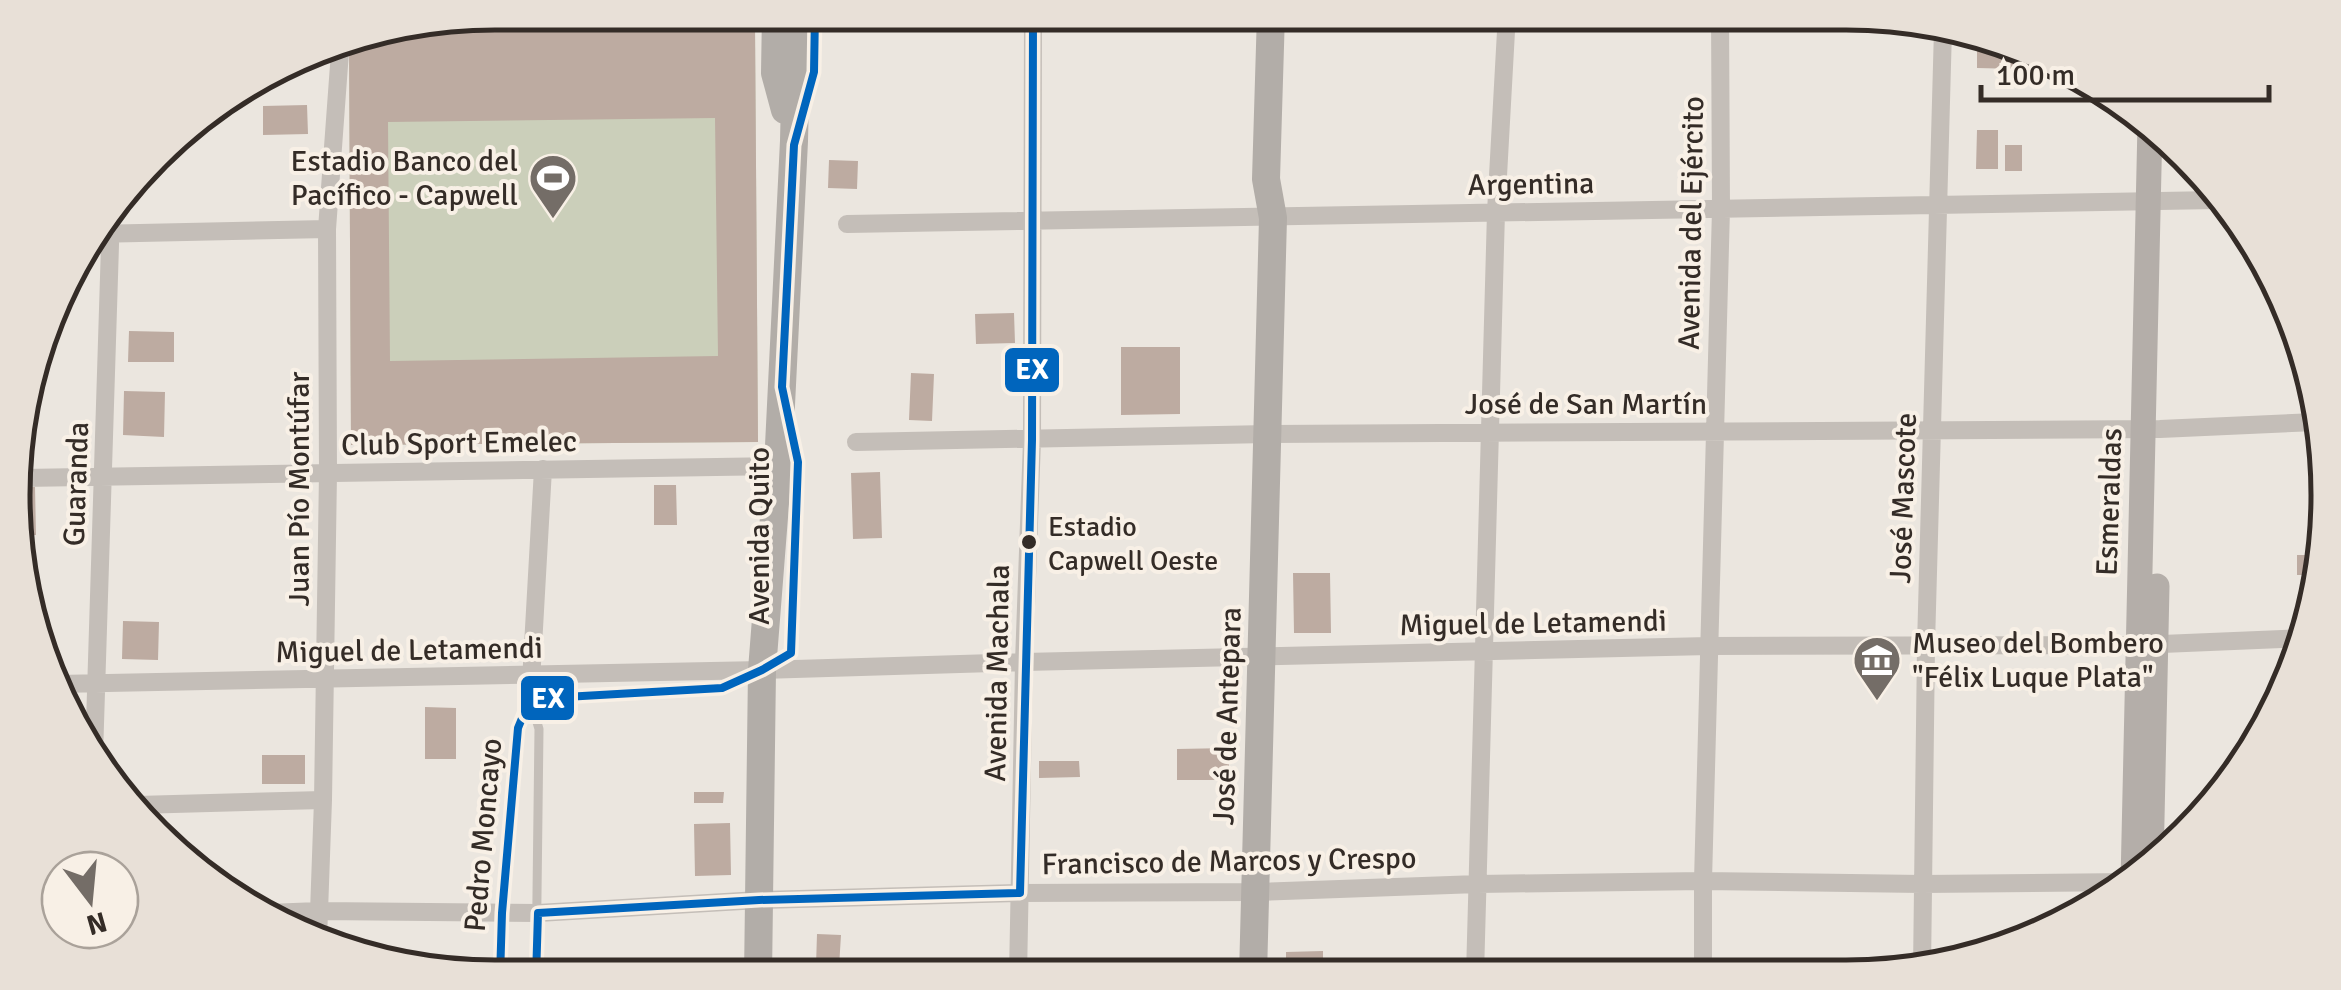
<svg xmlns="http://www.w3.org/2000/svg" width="2341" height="990" font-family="Signika,sans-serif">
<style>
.green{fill:#cbcfba}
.building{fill:#bdaba1;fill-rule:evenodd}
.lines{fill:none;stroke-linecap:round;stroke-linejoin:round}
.service{stroke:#c4beb8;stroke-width:9}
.minor{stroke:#c4beb8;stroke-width:18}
.secondary{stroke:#b4aea9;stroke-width:25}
.primary{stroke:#b2ada8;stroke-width:28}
.bus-1-casing{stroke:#f8f0e6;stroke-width:15}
.bus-1{stroke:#0065bd;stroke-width:8}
.bus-dot{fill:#342c27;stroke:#f8f0e6;stroke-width:4}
.labels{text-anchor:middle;stroke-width:8;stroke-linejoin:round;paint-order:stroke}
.bus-label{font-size:28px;fill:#342c27;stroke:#f8f0e6;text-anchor:start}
.poi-label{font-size:30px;fill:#342c27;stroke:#f8f0e6;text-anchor:end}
.street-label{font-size:30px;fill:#342c27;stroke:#f8f0e6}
.rim{fill:none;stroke:#342c27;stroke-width:5}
.line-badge{stroke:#f8f0e6;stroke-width:4}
.badge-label{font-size:28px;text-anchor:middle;font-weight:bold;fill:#fff}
</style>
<rect width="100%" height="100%" fill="#ebe6df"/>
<path class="green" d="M 755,26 L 758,442 L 351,445 L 349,37 L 397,29 Z"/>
<path class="building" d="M 755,26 L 758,442 L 351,445 L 349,37 L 397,29 ZM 715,118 L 718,356 L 390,361 L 388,122 Z
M 1977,45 L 2015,46 L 2018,48 L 2018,69 L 1977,68 Z
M 307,105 L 308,134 L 263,135 L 263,106 Z
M 1977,130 L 1998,130 L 1998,169 L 1976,169 Z
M 2005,145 L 2022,145 L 2022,171 L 2005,171 Z
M 829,160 L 858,161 L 857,189 L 828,188 Z
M 1014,313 L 1015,343 L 976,344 L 975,314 Z
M 129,331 L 174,332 L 174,362 L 128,362 Z
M 1121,347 L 1180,347 L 1180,414 L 1121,415 Z
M 911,373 L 934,374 L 932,421 L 909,420 Z
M 124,391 L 165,392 L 164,437 L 123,435 Z
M 880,472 L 882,538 L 853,539 L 851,473 Z
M 654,485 L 676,485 L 677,525 L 654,525 Z
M 22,487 L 35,487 L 36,535 L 22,536 Z
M 2297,555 L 2315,555 L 2313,575 L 2297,575 Z
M 1293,573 L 1330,573 L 1331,633 L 1294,633 Z
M 123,621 L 159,622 L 158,660 L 122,659 Z
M 425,707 L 456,708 L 456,759 L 425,759 Z
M 1229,748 L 1229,780 L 1177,780 L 1177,749 Z
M 262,755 L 305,755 L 305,784 L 262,784 Z
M 1039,761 L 1079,761 L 1080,777 L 1039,778 Z
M 694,792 L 724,792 L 723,803 L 694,803 Z
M 730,823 L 731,875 L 695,876 L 694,824 Z
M 817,934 L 841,935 L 839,967 L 816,966 Z
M 1323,951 L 1323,975 L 1286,975 L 1286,952 Z"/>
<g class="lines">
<path class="service" d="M 806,99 L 814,72 L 815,13
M 768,667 L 791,653 L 798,462 L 791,431
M 530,699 L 722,688 L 750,676
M 530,699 L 539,729 L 536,977
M 500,977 L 502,913 L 518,728 L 530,699"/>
<path class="minor" d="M 847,224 L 2216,200
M 93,234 L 327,229
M 856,442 L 1268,434 L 2160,429 L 2316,422
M 22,478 L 778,466
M 58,684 L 762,670 L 1024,662 L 1709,646 L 2138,645 L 2304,638
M 530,699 L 543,469
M 94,756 L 111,213
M 137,805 L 323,800
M 268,913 L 319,911 L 538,913 L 759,900 L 1020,893 L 1255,892 L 1478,884 L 1703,881 L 1922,884 L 2131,882
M 318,940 L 323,800 L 328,473 L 327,229 L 341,38
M 1922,970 L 1926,645 L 1943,29
M 1703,974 L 1703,881 L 1721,209 L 1720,13
M 1475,975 L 1496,212 L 1507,13
M 1018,976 L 1024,662 L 1032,440 L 1033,13"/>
<path class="secondary" d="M 2151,866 L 2157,586
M 2133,882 L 2150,124"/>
<path class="primary" d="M 776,13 L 775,73 L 785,110
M 1253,975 L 1273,218 L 1266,179 L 1271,13
M 758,977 L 762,670 L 778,466 L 794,141 L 797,13"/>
<g class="bus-1-casing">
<path id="bus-1" d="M 500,977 L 502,913 L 518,728 L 530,699 L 722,688 L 762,670 L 791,653 L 798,462 L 782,387 L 794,145 L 814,72 L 815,13
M 536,977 L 538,913 L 759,900 L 1020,893 L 1032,440 L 1033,13"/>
</g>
<use href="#bus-1" class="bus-1"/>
</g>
<defs>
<g id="stadium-pin" transform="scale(2.5)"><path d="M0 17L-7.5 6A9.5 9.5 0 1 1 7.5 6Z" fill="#746d67" stroke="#f8f0e6"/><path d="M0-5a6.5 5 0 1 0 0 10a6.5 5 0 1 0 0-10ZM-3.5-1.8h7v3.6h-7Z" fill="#fff"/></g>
<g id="museum-pin" transform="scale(2.5)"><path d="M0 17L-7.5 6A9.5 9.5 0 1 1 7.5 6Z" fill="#746d67" stroke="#f8f0e6"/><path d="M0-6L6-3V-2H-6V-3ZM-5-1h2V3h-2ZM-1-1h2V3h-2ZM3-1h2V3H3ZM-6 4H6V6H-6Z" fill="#fff"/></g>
</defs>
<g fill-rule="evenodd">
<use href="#stadium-pin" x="553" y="178"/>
<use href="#museum-pin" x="1877" y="660"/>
</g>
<circle class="bus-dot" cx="1029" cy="542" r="9"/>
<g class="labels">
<g class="bus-label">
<text x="1048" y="536">Estadio<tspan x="1048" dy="34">Capwell Oeste</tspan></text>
</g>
<g class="poi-label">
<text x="518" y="171">Estadio Banco del<tspan x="518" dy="34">Pacífico - Capwell</tspan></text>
<text x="1912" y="653" text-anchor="start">Museo del Bombero<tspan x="1912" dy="34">"Félix Luque Plata"</tspan></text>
</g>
<g class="street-label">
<text transform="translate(1531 184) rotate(-1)" y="10">Argentina</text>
<text transform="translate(1691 223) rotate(-89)" y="10">Avenida del Ejército</text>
<text x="1586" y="414">José de San Martín</text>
<text transform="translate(459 443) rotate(-1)" y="10">Club Sport Emelec</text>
<text transform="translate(76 484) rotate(-88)" y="10">Guaranda</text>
<text transform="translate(299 489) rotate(-90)" y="10">Juan Pío Montúfar</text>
<text transform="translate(1903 498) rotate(-88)" y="10">José Mascote</text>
<text transform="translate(2109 502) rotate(-88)" y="10">Esmeraldas</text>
<text transform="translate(759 536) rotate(-90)" y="10">Avenida Quito</text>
<text transform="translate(1533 623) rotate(-1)" y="10">Miguel de Letamendi</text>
<text transform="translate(409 650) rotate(-1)" y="10">Miguel de Letamendi</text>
<text transform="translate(997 673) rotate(-89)" y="10">Avenida Machala</text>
<text transform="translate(1227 716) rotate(-88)" y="10">José de Antepara</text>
<text transform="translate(483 835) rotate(-85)" y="10">Pedro Moncayo</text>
<text transform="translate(1229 861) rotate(-1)" y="10">Francisco de Marcos y Crespo</text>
</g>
</g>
<path d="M0 0H2341V990H0ZM495 30H1846A465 465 0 0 1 2311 495V495A465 465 0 0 1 1846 960H495A465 465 0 0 1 30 495V495A465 465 0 0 1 495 30Z" fill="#e8e0d7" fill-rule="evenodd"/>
<path class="rim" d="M495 30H1846A465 465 0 0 1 2311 495V495A465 465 0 0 1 1846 960H495A465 465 0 0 1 30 495V495A465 465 0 0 1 495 30Z"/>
<g class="line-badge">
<rect x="1003" y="346" width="58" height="48" rx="10" fill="#0065bd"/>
<rect x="519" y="674" width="57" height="48" rx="10" fill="#0065bd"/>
</g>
<g class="badge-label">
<text x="1032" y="379">EX</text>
<text x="548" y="708">EX</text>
</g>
<g transform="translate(90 900) rotate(164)"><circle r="48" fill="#f8f0e6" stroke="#aaa29a" stroke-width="2.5"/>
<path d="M0-8L18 38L0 25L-18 38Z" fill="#746d67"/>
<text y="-15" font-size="28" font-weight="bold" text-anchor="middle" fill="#342c27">N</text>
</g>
<path d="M1981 85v15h288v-15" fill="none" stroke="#342c27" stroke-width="5"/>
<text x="1996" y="85" font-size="30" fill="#342c27" stroke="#f8f0e6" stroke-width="8" paint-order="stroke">100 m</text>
</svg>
